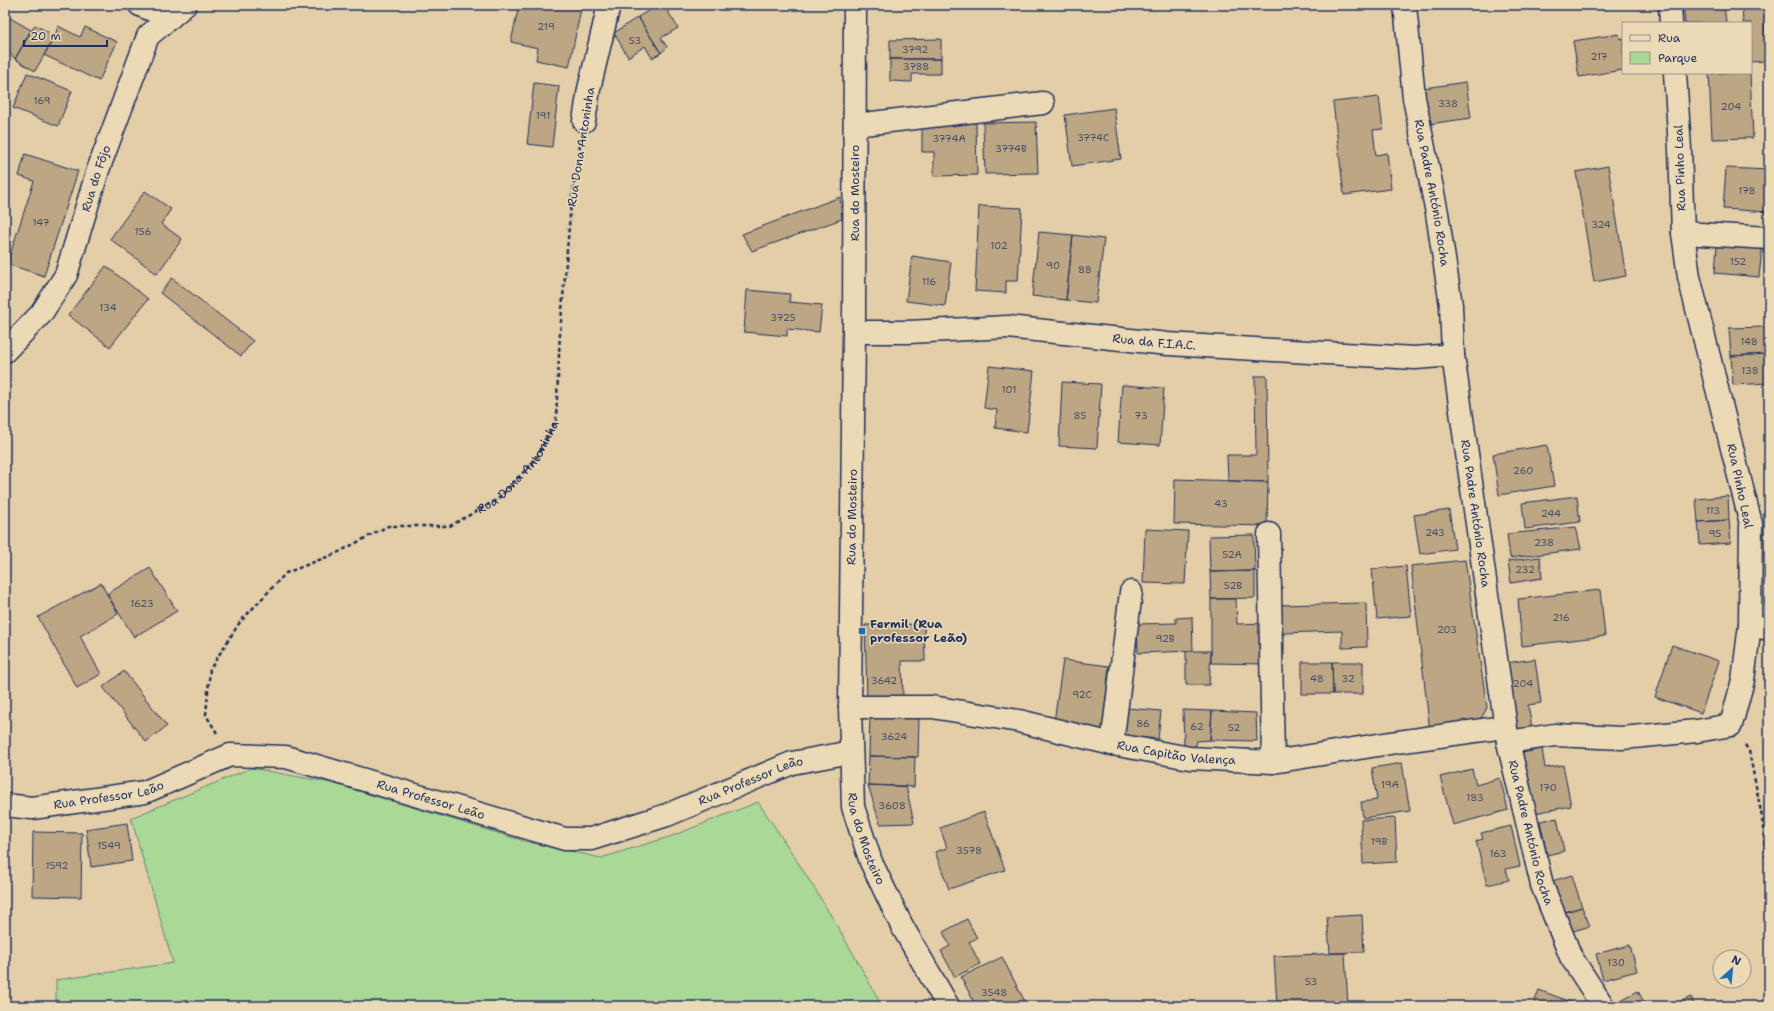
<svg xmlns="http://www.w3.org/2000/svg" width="1774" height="1011" font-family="'Shantell Sans',sans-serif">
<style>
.green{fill:#aad897;stroke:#62847a}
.building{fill:#bda683;stroke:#1b2f5e}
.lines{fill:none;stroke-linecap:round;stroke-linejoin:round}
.minor-casing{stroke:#1b2f5e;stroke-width:25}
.major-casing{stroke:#1b2f5e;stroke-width:25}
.path{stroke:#1b2f5e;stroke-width:2.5;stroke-dasharray:4 3;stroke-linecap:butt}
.minor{stroke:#ecd9b6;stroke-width:22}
.major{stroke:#ecd9b6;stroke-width:22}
.poi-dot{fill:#1f6fb2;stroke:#ecd9b6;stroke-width:1.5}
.labels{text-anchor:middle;stroke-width:3;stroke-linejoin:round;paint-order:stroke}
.number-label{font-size:10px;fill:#444d67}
.street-label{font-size:12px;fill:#1b2f5e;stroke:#ecd9b6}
.poi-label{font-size:12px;font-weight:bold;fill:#1b2f5e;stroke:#ecd9b6;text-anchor:start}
</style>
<rect width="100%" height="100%" fill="#e4cea8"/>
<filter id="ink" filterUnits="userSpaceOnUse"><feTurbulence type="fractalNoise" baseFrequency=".025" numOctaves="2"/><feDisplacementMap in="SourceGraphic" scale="8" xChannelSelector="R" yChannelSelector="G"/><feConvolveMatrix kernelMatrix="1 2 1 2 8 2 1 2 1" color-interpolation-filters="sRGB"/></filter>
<g filter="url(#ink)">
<path class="green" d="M 251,768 L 332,783 L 524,841 L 601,858 L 672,836 L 758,802 C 803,868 845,936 882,1006 L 56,1006 L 56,980 L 173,963 L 131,818 Z"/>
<path class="building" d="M 519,5 L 561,5 L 581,9 L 569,67 L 536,60 L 538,48 L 511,42 Z
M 658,5 L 664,5 L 678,28 L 661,38 L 667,47 L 661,53 L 638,17 Z
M 1683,5 L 1724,5 L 1726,23 L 1685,23 Z
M 1742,5 L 1764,5 L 1766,61 L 1751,62 L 1751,23 L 1743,23 Z
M 5,15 L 31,30 L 15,59 L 5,48 Z
M 638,17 L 661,53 L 652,58 L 645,46 L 628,57 L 614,33 Z
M 35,25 L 55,36 L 35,71 L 15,59 Z
M 58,26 L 80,37 L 85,27 L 117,42 L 99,81 L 44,55 L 55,36 Z
M 1619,34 L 1620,39 L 1623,38 L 1623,70 L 1579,77 L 1573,41 Z
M 941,39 L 941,59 L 890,59 L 890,40 Z
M 1765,49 L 1769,49 L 1769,62 L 1766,61 Z
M 890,59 L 941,59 L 941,74 L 912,74 L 912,82 L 890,81 Z
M 27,73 L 72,91 L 58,126 L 13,108 Z
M 1709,73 L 1750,73 L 1753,138 L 1712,139 Z
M 1466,82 L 1471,118 L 1429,124 L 1424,88 Z
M 534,83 L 559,86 L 552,147 L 527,144 Z
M 1379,97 L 1383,129 L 1373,130 L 1376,155 L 1387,153 L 1391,189 L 1344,195 L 1333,102 Z
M 1114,108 L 1121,159 L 1072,166 L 1065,115 Z
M 1036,122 L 1038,173 L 985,174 L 983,123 Z
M 976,123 L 977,175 L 934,176 L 934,152 L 922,152 L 922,124 Z
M 25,154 L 78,171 L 44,276 L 7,264 L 34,181 L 19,176 Z
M 1608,166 L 1626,276 L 1594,282 L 1576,172 Z
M 1726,168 L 1769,170 L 1769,212 L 1723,209 Z
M 145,191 L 171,209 L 161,224 L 182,239 L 157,274 L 110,239 Z
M 840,197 L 842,219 L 752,251 L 742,234 Z
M 979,206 L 1022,208 L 1018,281 L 1006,281 L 1006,293 L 975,291 Z
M 1039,232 L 1073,235 L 1066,300 L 1032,296 Z
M 1073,235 L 1104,239 L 1096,303 L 1066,300 Z
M 1717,245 L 1762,249 L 1759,277 L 1715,273 Z
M 912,256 L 951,262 L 945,306 L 906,301 Z
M 106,266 L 148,299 L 110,347 L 68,315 Z
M 172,278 L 253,341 L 241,356 L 160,293 Z
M 747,290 L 790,294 L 789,302 L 822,305 L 819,332 L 787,329 L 787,336 L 744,332 Z
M 1766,327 L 1768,354 L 1731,356 L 1729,328 Z
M 1768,354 L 1769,383 L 1733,385 L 1731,356 Z
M 989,366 L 1034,371 L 1027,432 L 995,428 L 997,410 L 984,408 Z
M 1255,376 L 1267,376 L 1268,482 L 1228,481 L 1227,455 L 1256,455 Z
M 1062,382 L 1101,384 L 1097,448 L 1059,446 Z
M 1122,385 L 1164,388 L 1160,445 L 1118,442 Z
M 1547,445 L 1554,486 L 1499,495 L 1493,454 Z
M 1175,479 L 1268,482 L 1267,526 L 1174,524 Z
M 1577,496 L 1580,522 L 1525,529 L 1522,503 Z
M 1728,496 L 1729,520 L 1698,522 L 1696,499 Z
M 1449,510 L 1455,549 L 1420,554 L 1414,515 Z
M 1729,520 L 1731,543 L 1700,545 L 1698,522 Z
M 1576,527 L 1581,549 L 1510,558 L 1507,534 Z
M 1145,529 L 1188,531 L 1185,584 L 1143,583 Z
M 1254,535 L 1255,571 L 1210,572 L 1209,536 Z
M 1540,557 L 1542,578 L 1511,583 L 1508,561 Z
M 1465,560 L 1487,708 L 1480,720 L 1430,732 L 1411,566 Z
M 1406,566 L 1411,616 L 1377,619 L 1372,569 Z
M 150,568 L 177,611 L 134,637 L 107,594 Z
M 1255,571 L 1255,598 L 1211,599 L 1210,572 Z
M 101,583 L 118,614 L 80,636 L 101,674 L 77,688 L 38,617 Z
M 1600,590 L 1605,636 L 1522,646 L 1518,599 Z
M 1211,599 L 1236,599 L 1237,624 L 1265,623 L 1263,664 L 1211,663 Z
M 1366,603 L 1367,647 L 1342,648 L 1342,631 L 1284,633 L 1284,655 L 1277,655 L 1275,605 Z
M 1192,617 L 1193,651 L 1138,653 L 1137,624 L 1176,623 L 1176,618 Z
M 924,624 L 925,661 L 902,661 L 903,699 L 867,699 L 865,625 Z
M 1672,645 L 1719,661 L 1701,713 L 1655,697 Z
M 1186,651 L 1211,651 L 1209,685 L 1186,685 Z
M 1535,659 L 1541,703 L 1528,705 L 1532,728 L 1515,730 L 1505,663 Z
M 1063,660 L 1109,666 L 1103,731 L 1054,722 Z
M 1302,662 L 1332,662 L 1333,694 L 1302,694 Z
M 1332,662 L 1363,662 L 1363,694 L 1333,694 Z
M 124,671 L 167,726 L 146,742 L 103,687 Z
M 1127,708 L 1161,711 L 1158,739 L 1125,736 Z
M 1183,710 L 1212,711 L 1210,740 L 1197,741 L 1195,748 L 1184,748 Z
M 1212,711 L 1256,713 L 1257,741 L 1210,740 Z
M 870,715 L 919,717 L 918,757 L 869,756 Z
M 1542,749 L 1545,768 L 1563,765 L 1571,806 L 1535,813 L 1522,753 Z
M 869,756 L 915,757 L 914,787 L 868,785 Z
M 1402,763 L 1410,811 L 1363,818 L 1361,802 L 1377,800 L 1372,768 Z
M 1472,769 L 1476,785 L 1500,778 L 1508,810 L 1453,825 L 1440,777 Z
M 868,785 L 906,786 L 914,823 L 880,824 Z
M 984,812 L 1005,870 L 949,889 L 935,852 L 947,848 L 940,828 Z
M 1395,818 L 1397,862 L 1363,864 L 1361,820 Z
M 1557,818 L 1564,851 L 1547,855 L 1540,821 Z
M 127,823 L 132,861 L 91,867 L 86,829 Z
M 1511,826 L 1520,866 L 1506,869 L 1509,880 L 1487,885 L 1476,841 L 1483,839 L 1481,833 Z
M 33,832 L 82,833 L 81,897 L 32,896 Z
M 1572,875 L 1582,907 L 1562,913 L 1552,881 Z
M 1582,907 L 1590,926 L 1570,932 L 1562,913 Z
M 1362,915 L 1364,952 L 1330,953 L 1327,917 Z
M 967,919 L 977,938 L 969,942 L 980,964 L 955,977 L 941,951 L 950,946 L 943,932 Z
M 1630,945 L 1637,971 L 1603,980 L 1596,954 Z
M 1345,953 L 1348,1006 L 1277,1006 L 1274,956 Z
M 1002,957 L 1027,1006 L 976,1006 L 961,977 Z
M 1539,990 L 1581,1006 L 1533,1006 Z
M 1638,991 L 1646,1006 L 1619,1006 L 1617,1002 Z
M 1691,997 L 1695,1006 L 1670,1006 Z"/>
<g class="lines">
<g class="minor-casing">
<g id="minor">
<path d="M 140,5 L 170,18"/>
<path id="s2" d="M 1405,5 L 1414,98 L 1437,213 L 1451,305 L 1453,355 L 1508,742 L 1542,885 L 1571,957 L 1603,1006"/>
<path d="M 1670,5 L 1671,23"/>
<path d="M 584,121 L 589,89 L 609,5"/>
<path d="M 855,125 L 1043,103"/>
<path d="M 1683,233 L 1769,238"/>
<path id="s3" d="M 854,332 L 908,332 L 1008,327 L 1168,344 L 1415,358 L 1453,355"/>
<path id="s4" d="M 5,351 L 41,314 L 66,275 L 98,170 L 148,36 L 185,5"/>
<path d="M 1269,534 L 1273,762"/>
<path d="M 1750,625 L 1769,629"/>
<path id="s5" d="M 850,707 L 932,707 L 1019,721 L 1112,744 L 1190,758 L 1273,762 L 1390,743 L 1504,727"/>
<path d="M 1508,742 L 1555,735 L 1622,738 L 1697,731 L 1731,725 L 1743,680 L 1750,625 L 1751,524 L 1689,277 L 1683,233 L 1680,149 L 1675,73"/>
<path d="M 1112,744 L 1131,592"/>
<path id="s6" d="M 5,805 L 32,808 L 145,792 L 230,755 L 286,757 L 565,839 L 591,839 L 667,815 L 792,763 L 851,752"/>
</g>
</g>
<g class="major-casing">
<g id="major">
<path id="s7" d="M 855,5 L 854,332 L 850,707 L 853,807 L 871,862 L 902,926 L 948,1006"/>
</g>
</g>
<g class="path">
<path id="s1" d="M 217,733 L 206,715 L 210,669 L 240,622 L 286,573 L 337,553 L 388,526 L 450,526 L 498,499 L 536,459 L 556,420 L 560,333 L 571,203 L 580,145"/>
<path d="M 1745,745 L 1749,751 L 1762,817 L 1769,890"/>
</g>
<use href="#minor" class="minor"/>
<use href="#major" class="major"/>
</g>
</g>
<rect class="poi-dot" x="858" y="627" width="8" height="8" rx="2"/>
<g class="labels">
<g class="number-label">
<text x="546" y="30">219</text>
<text x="635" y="44">53</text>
<text x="915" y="53">3792</text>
<text x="1599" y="60">217</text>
<text x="916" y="70">3788</text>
<text x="42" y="104">169</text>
<text x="1448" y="107">338</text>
<text x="1731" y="110">204</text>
<text x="543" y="119">191</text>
<text x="1093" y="141">3774C</text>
<text x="949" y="142">3774A</text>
<text x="1011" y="152">3774B</text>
<text x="1747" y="194">178</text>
<text x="41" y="226">147</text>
<text x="1601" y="228">324</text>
<text x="143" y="235">156</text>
<text x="999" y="249">102</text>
<text x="1738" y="265">152</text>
<text x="1053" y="269">90</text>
<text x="1085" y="273">88</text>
<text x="929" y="285">116</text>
<text x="108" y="311">134</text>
<text x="783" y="321">3725</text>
<text x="1749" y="345">148</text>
<text x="1750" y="374">138</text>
<text x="1009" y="393">101</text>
<text x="1080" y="419">85</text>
<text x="1141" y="419">73</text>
<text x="1523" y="474">260</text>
<text x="1221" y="507">43</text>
<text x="1713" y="514">113</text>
<text x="1551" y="517">244</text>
<text x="1435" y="536">243</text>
<text x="1715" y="537">95</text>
<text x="1544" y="546">238</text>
<text x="1232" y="558">52A</text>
<text x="1525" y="573">232</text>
<text x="1233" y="589">52B</text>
<text x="142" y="607">1623</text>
<text x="1561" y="621">216</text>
<text x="1447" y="633">203</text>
<text x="1165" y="642">92B</text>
<text x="1317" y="682">48</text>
<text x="1348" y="682">32</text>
<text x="884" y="684">3642</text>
<text x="1523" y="687">204</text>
<text x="1082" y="698">92C</text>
<text x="1143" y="727">86</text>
<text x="1197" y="730">62</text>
<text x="1234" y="731">52</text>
<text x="894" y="740">3624</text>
<text x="1390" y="788">19A</text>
<text x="1548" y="791">170</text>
<text x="1475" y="801">183</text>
<text x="892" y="809">3608</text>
<text x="1379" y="845">19B</text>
<text x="109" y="849">1549</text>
<text x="969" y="854">3578</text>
<text x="1498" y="857">163</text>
<text x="57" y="869">1592</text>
<text x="1616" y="966">130</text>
<text x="1311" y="985">53</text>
<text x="994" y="996">3548</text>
</g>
<g class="street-label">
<text transform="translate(581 147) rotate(-81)" y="4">Rua Dona Antoninha</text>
<text transform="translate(1680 168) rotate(-92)" y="4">Rua Pinho Leal</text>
<text dy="4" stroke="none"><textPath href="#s4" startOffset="199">Rua do Fôjo</textPath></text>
<text transform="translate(855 193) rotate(-90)" y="4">Rua do Mosteiro</text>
<text dy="4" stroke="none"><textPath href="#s2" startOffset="190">Rua Padre António Rocha</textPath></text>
<text dy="4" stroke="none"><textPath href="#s3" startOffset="301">Rua da F.I.A.C.</textPath></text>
<text dy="4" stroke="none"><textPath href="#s1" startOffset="457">Rua Dona Antoninha</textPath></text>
<text transform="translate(1740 486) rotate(78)" y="4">Rua Pinho Leal</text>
<text dy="4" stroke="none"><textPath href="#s2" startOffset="514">Rua Padre António Rocha</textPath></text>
<text transform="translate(852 517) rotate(-89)" y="4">Rua do Mosteiro</text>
<text dy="4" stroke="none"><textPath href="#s5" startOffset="331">Rua Capitão Valença</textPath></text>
<text dy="4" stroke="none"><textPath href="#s6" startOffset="777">Rua Professor Leão</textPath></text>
<text dy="4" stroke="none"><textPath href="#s6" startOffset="105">Rua Professor Leão</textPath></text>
<text dy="4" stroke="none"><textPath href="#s6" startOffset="441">Rua Professor Leão</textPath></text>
<text dy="4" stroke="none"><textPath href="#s2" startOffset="838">Rua Padre António Rocha</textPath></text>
<text dy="4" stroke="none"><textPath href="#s7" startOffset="836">Rua do Mosteiro</textPath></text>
</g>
<g class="poi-label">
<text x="870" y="628">Fermil (Rua<tspan x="870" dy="14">professor Leão)</tspan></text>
</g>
</g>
<rect width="1774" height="1011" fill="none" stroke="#ecd9b6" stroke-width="20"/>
<rect x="10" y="10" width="1754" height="991" fill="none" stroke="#1b2f5e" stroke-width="1.5" filter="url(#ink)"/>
<rect x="1622" y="22" width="130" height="52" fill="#ecd9b6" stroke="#989593"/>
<rect x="1630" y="35" width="20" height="6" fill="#ecd9b6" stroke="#989593"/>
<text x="1658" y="42" font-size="12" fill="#1b2f5e">Rua</text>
<rect x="1630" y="52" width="20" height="12" fill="#aad897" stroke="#989593"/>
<text x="1658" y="62" font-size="12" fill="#1b2f5e">Parque</text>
<g transform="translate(1732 969) rotate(27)"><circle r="19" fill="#ecd9b6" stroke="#989593"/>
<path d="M0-3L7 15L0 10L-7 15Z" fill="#1f6fb2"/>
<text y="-6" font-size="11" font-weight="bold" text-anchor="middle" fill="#1b2f5e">N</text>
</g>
<path d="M24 40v6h83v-6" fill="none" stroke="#1b2f5e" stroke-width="2"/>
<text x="30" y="40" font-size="12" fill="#1b2f5e" stroke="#ecd9b6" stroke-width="3" paint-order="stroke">20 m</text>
</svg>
